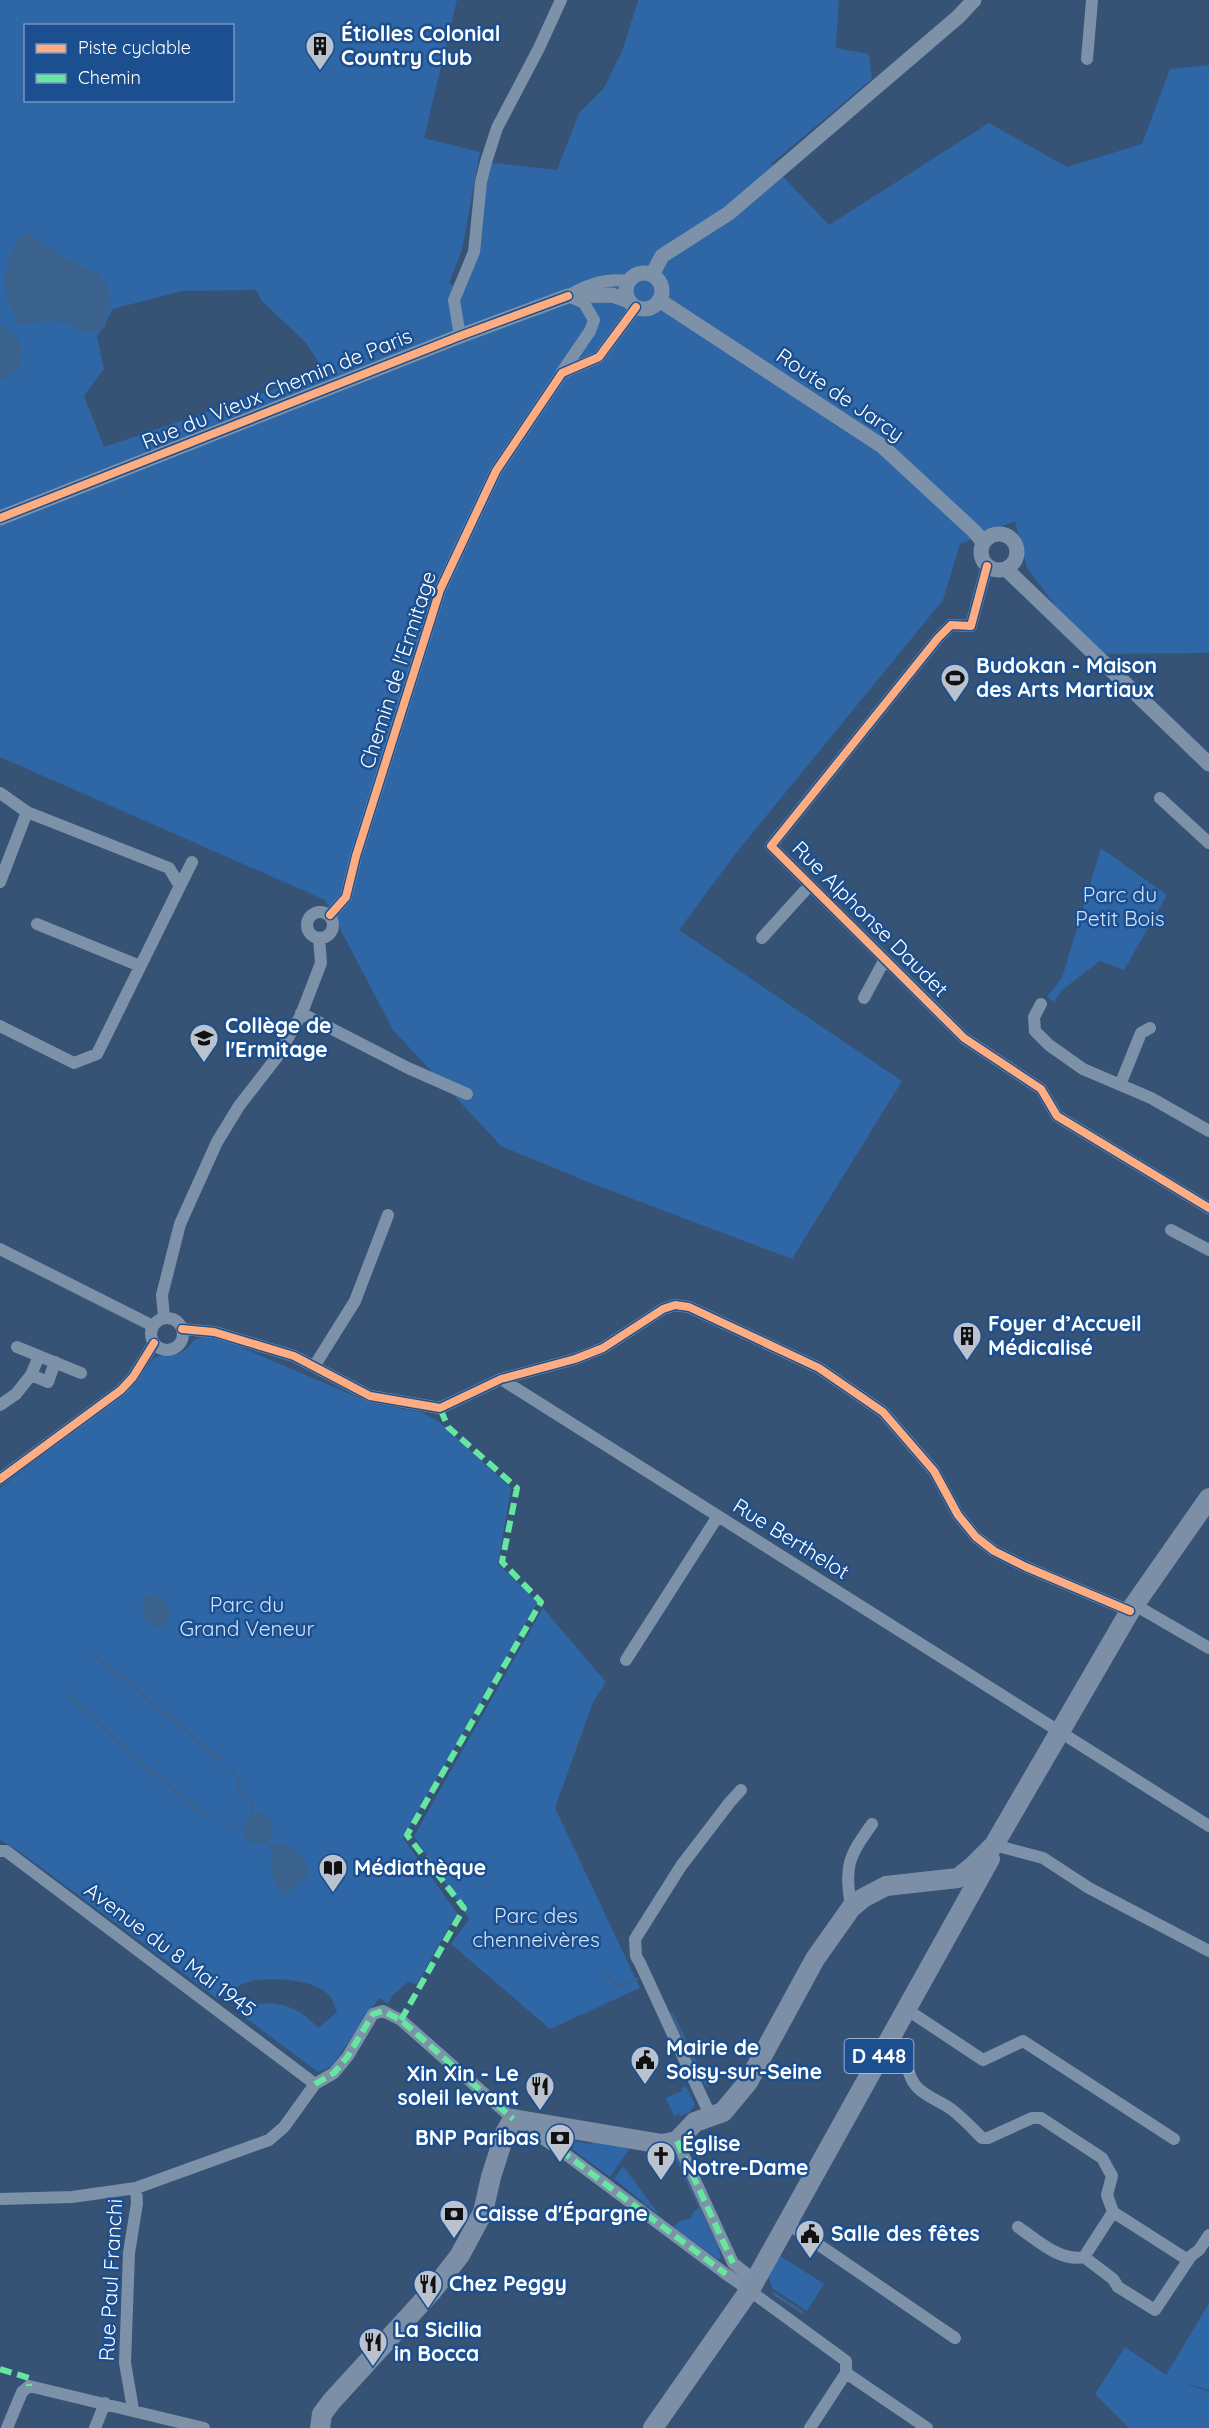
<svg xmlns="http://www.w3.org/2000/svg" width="1209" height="2428" font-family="Quicksand,sans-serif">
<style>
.green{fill:#2f66a5;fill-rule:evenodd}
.water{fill:#3b618d}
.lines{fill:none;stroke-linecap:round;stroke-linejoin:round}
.stream{stroke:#3b618d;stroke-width:3}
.minor{stroke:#7d92a8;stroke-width:12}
.tertiary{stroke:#7d92a8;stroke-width:15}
.primary{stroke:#7d8ea7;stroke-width:20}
.quiet{stroke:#66e7a1;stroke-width:6;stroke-dasharray:12 6;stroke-linecap:butt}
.cycleway-casing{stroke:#1b4f8f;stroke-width:11}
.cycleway{stroke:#ffac80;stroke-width:8}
.labels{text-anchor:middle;stroke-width:5;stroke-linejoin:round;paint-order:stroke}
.shield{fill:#1b4f8f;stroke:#bbcadd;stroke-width:1.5}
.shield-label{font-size:20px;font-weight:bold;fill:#fff}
.poi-label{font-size:21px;font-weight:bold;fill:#fff;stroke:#1b4f8f;text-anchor:start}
.street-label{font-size:21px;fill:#fff;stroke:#1b4f8f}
.park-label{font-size:21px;fill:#cfe3fa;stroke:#1b4f8f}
</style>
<rect width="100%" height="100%" fill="#365274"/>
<path class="green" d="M 0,0 L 457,0 L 424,138 L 480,152 L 462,250 L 449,283 L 459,288 L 476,236 L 486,162 L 557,170 L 579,113 L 604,88 L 623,49 L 638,0 L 839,0 L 836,48 L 869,54 L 872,79 L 771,164 L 829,225 L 989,123 L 1067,167 L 1142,144 L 1170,69 L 1209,65 L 1209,653 L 1092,654 L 1027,568 L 1015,521 L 960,544 L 943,600 L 736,853 L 679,930 L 902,1081 L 792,1259 L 593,1184 L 501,1146 L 393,1030 L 325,900 L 0,757 ZM 26,26 L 232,26 L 232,100 L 26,100 ZM 256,290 L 262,301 L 306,343 L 325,372 L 104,447 L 84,396 L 104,369 L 97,337 L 113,309 L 182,291 Z
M 1101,848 L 1167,895 L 1124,970 L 1100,961 L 1062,990 L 1054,1002 L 1047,997 L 1062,978 Z
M 204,1336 L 236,1345 L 371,1403 L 421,1412 L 439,1422 L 511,1488 L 498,1564 L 538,1602 L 403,1838 L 457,1913 L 417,1984 L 408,1982 L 393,1995 L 388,2004 L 379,1998 L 332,2066 L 318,2072 L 243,2016 L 243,2007 C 273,1999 297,2004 318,2028 L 337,2012 C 335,2007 333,2000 329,1995 C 314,1979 272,1977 252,1981 C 239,1984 228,1992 218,1999 L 19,1851 L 0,1840 L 0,1488 L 135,1385 L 153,1359 L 158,1356 L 178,1354 L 188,1348 L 194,1340 Z
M 543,1608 L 606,1682 L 593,1702 L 555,1808 L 640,1988 L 550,2029 L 451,1944 L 469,1919 L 414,1836 Z
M 686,2086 L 695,2104 L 690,2112 L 680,2116 L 679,2113 L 674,2116 L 666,2098 L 682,2091 L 681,2088 Z
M 574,2141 L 590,2144 L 594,2141 L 630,2148 L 610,2177 L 572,2149 Z
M 623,2166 L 660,2216 L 614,2179 Z
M 701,2206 L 721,2256 L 720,2259 L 717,2259 L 673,2227 L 680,2221 L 691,2218 L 694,2211 Z
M 779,2255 L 824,2284 L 807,2311 L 772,2288 L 768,2275 Z
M 1209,2303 L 1209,2390 L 1182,2382 L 1209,2392 L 1209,2428 L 1129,2428 L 1095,2394 L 1125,2347 L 1166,2375 Z"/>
<path class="water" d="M 30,234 L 67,259 L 97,273 L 106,284 L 111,296 L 105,328 L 90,334 C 76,328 60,318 44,321 C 35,322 29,326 20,325 C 0,294 0,267 22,235 Z
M 0,323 C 19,339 27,342 19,368 L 0,382 Z
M 152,1593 C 170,1602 176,1613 161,1629 L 150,1626 L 142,1612 L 144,1598 Z
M243 1829a15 15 0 1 1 30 0a15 15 0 1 1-30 0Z
M 274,1842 C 292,1842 318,1865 303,1881 C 298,1887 289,1891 282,1895 C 271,1877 268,1862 274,1842 Z"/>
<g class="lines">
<path class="stream" d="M 95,1655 L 223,1762
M 67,1694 L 147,1768 L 210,1819
M 231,1770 L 239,1781 L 240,1794 L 247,1796 L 253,1803 L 252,1815
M 225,1822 L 243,1831
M 266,1841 L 272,1847
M 604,1971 L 619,1987 L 637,1979
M 672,2014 L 707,2086
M 677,2158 L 719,2248
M 774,2294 L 802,2312"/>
<path class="minor" d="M 1087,59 L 1092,0
M 568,296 C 587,284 607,278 629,281
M 460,336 L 454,300 L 474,252 L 481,182 L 486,162 L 497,128 L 539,48 L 561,0
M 562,372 L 590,331 L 594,320 L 584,303 L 569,296
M 987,566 L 971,626 L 951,625 L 938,638 L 771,846 L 964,1038 L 1041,1089 L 1057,1116 L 1209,1208
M 0,793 L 27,812 L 169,868 L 180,886 L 97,1054 L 74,1063 L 0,1026
M 1160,798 L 1209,843
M 0,882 L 27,812
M 180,886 L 192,862
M307 925a13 13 0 1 1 26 0a13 13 0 1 1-26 0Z
M 330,915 L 346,897 L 356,856 L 440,590 L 496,471 L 562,373 L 599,357 L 636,307
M 37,924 L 140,966
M 762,938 L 810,885
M 864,998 L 885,959
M 1041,1004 L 1034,1017 L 1035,1031 L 1049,1045 L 1083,1069 L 1151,1098 L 1209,1131
M 301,1013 L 408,1068 L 467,1094
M 1120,1085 L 1141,1033 L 1150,1028
M 1171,1230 L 1209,1250
M 0,1249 L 153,1326
M 164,1317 L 162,1295 L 180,1224 L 217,1142 L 239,1106 L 277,1057 L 301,1015 L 321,963 L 319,938
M151 1334a16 16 0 1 1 32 0a16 16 0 1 1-32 0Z
M 182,1329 L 214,1332 L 294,1356 L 370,1396 L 440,1408 L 501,1379 L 575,1359 L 603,1348 L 663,1309 L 675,1305 L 689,1307 L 819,1368 L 883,1412 L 934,1471 L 958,1515 L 976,1537 L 994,1551 L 1026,1567 L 1130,1611
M 17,1347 L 39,1356
M 55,1362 L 48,1382 L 31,1375 L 39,1356 L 81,1373
M 315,1365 L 355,1301 L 388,1215
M 501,1379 L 1209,1826
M 0,1405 L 16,1394 L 31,1375
M 0,1479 L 121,1390 L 133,1377 L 154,1343
M 1135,1605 L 1209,1648
M 626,1660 L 718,1516
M 994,1845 L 1043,1858 L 1089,1888 L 1209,1951
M 0,1851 L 6,1851 L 315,2084
M 851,1908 C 845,1865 847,1859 872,1824
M 906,2009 L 983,2060 L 1023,2041 L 1174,2139
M 887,2040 C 915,2055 901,2068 916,2086 C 924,2096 940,2101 951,2109 C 962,2117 972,2128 982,2138 L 988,2138 L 1032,2118 L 1041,2118 L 1102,2158 L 1112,2176 L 1107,2195 L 1113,2212 L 1084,2257 C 1060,2262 1037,2240 1018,2227
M 711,2117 L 640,1963 L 636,1956 L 635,1939 L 681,1866 L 730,1802 L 741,1790
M 677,2141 L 733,2263 L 748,2275 L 751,2288 L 757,2296 L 846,2361 L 846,2373 L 927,2428
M 0,2199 L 72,2197 L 136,2188 L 269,2140 L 284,2127 L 315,2084 L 334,2073 L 348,2056 L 373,2014 L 383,2011 L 401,2020 L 513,2119 L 560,2150 L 726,2274 L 742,2285 L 751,2288
M 1113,2212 L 1188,2260
M 787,2223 L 955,2338
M 1084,2257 L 1113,2279 L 1118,2287 L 1155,2310 L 1191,2256 L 1199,2250 L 1209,2235
M 133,2409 L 125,2363 L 129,2253 L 137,2203 L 136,2188
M 7,2428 L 22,2392 L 29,2386 L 204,2428
M 95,2428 L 105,2403
M 810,2428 L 846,2373"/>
<path class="tertiary" d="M626 291a18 18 0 1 1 36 0a18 18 0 1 1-36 0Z
M 652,275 L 662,256 L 729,213 L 958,17 L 974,0
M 659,300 L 882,446 L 975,532 L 983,542
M 0,518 L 460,336 L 568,296 L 612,295 L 629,301
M981 552a18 18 0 1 1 36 0a18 18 0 1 1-36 0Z
M 1006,569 L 1209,764"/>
<path class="primary" d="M 320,2428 L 322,2414 L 331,2402 L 433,2290 L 460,2255 L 483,2212 L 491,2177 L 505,2133 L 513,2119 L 662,2144 L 677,2141 L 695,2122 L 723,2112 L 748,2082 L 815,1959 L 851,1908 L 863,1898 L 886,1886 L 958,1878 L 973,1866 L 994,1845 L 1130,1611 L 1209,1498
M 653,2428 L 751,2288 L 990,1859"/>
<path class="quiet" d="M 401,2020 L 464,1908 L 407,1835 L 541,1602 L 502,1562 L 517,1488 L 448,1427 L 440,1408
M 315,2084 L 334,2073 L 348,2056 L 373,2014 L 383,2011 L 401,2020 L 513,2119
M 677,2141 L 733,2263
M 560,2150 L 726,2274
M 0,2369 L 29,2378 L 29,2386"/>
<g class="cycleway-casing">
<path id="cycleway" d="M 0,518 L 460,336 L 568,296
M 987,566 L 971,626 L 951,625 L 938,638 L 771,846 L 964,1038 L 1041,1089 L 1057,1116 L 1209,1208
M 330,915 L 346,897 L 356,856 L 440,590 L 496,471 L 562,373 L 599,357 L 636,307
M 182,1329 L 214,1332 L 294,1356 L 370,1396 L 440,1408 L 501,1379 L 575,1359 L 603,1348 L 663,1309 L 675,1305 L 689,1307 L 819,1368 L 883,1412 L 934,1471 L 958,1515 L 976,1537 L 994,1551 L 1026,1567 L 1130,1611
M 0,1479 L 121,1390 L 133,1377 L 154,1343"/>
</g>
<use href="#cycleway" class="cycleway"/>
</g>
<defs>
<g id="building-pin" transform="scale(1.5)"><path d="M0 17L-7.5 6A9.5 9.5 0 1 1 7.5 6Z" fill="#b9c2ce" stroke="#1b4f8f"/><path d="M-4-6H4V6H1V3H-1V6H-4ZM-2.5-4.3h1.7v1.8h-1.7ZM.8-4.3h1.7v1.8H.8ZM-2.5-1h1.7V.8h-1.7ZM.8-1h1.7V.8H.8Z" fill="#111"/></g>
<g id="stadium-pin" transform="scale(1.5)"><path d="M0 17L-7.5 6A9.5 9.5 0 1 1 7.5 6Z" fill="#b9c2ce" stroke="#1b4f8f"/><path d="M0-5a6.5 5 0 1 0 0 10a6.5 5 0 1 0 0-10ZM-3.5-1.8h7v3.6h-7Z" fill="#111"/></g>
<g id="school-pin" transform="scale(1.5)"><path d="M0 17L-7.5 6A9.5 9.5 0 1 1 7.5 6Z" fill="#b9c2ce" stroke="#1b4f8f"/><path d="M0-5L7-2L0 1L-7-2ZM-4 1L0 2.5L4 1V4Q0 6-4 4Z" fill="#111"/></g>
<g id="library-pin" transform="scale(1.5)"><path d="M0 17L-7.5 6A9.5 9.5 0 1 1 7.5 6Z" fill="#b9c2ce" stroke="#1b4f8f"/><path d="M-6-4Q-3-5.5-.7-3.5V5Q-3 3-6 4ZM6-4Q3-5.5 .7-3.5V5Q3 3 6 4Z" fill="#111"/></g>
<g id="civic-pin" transform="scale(1.5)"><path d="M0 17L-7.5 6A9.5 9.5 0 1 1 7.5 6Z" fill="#b9c2ce" stroke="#1b4f8f"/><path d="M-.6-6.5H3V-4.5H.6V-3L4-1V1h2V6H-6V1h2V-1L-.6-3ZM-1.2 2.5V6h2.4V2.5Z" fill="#111"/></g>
<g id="restaurant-pin" transform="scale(1.5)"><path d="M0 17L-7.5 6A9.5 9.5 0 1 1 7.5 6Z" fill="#b9c2ce" stroke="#1b4f8f"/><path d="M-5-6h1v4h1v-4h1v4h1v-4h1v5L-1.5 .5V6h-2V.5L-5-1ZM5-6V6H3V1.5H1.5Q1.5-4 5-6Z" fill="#111"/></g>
<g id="bank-pin" transform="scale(1.5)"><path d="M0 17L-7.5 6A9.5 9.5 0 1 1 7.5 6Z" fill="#b9c2ce" stroke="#1b4f8f"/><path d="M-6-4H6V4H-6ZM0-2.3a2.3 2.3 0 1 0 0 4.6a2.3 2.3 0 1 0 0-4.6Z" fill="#111"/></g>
<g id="church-pin" transform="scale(1.5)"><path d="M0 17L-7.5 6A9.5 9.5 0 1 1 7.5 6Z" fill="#b9c2ce" stroke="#1b4f8f"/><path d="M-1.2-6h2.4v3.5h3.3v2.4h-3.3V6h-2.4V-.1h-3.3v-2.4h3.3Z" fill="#111"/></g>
</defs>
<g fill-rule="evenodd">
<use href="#building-pin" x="320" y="46"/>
<use href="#stadium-pin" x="955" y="678"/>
<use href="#school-pin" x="204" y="1038"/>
<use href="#building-pin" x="967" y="1336"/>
<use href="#library-pin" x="333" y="1868"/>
<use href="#civic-pin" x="645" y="2060"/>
<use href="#restaurant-pin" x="540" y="2086"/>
<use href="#bank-pin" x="560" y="2138"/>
<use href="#church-pin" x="661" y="2156"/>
<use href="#bank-pin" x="454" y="2214"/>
<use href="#civic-pin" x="810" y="2234"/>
<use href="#restaurant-pin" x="428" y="2284"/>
<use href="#restaurant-pin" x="373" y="2342"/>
</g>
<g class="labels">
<rect class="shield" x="844.5" y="2039" width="69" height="34" rx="4.5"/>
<g class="shield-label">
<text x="879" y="2063">D 448</text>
</g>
<g class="poi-label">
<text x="341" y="41">Étiolles Colonial<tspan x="341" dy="24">Country Club</tspan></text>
<text x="976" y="673">Budokan - Maison<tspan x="976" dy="24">des Arts Martiaux</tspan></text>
<text x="225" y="1033">Collège de<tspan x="225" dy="24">l'Ermitage</tspan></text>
<text x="988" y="1331">Foyer d’Accueil<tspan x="988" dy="24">Médicalisé</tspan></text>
<text x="354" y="1875">Médiathèque</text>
<text x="666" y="2055">Mairie de<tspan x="666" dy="24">Soisy-sur-Seine</tspan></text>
<text x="519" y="2081" text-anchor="end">Xin Xin - Le<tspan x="519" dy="24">soleil levant</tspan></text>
<text x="539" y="2145" text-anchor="end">BNP Paribas</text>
<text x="682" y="2151">Église<tspan x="682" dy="24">Notre-Dame</tspan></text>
<text x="475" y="2221">Caisse d'Épargne</text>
<text x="831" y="2241">Salle des fêtes</text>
<text x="449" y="2291">Chez Peggy</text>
<text x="394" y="2337">La Sicilia<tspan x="394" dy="24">in Bocca</tspan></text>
</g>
<g class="street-label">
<text transform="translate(277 389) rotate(-22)" y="7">Rue du Vieux Chemin de Paris</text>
<text transform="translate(840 395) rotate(34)" y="7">Route de Jarcy</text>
<text transform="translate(398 670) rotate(-72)" y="7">Chemin de l'Ermitage</text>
<text transform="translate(870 919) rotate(45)" y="7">Rue Alphonse Daudet</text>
<text transform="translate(791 1539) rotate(32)" y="7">Rue Berthelot</text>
<text transform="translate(170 1950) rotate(37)" y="7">Avenue du 8 Mai 1945</text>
<text transform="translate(111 2280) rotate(-87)" y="7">Rue Paul Franchi</text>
</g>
<g class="park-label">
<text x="1120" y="902">Parc du<tspan x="1120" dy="24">Petit Bois</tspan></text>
<text x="247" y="1612">Parc du<tspan x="247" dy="24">Grand Veneur</tspan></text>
<text x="536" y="1923">Parc des<tspan x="536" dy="24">chenneivères</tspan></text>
</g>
</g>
<rect x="24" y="24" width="210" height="78" fill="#1b4f8f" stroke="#7695bc" stroke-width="1.5"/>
<rect x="36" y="44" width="30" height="9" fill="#ffac80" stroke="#7695bc" stroke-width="1.5"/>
<text x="78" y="54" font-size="18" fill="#ffffff">Piste cyclable</text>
<rect x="36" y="74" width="30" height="9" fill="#66e7a1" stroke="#7695bc" stroke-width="1.5"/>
<text x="78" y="84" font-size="18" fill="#ffffff">Chemin</text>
</svg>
